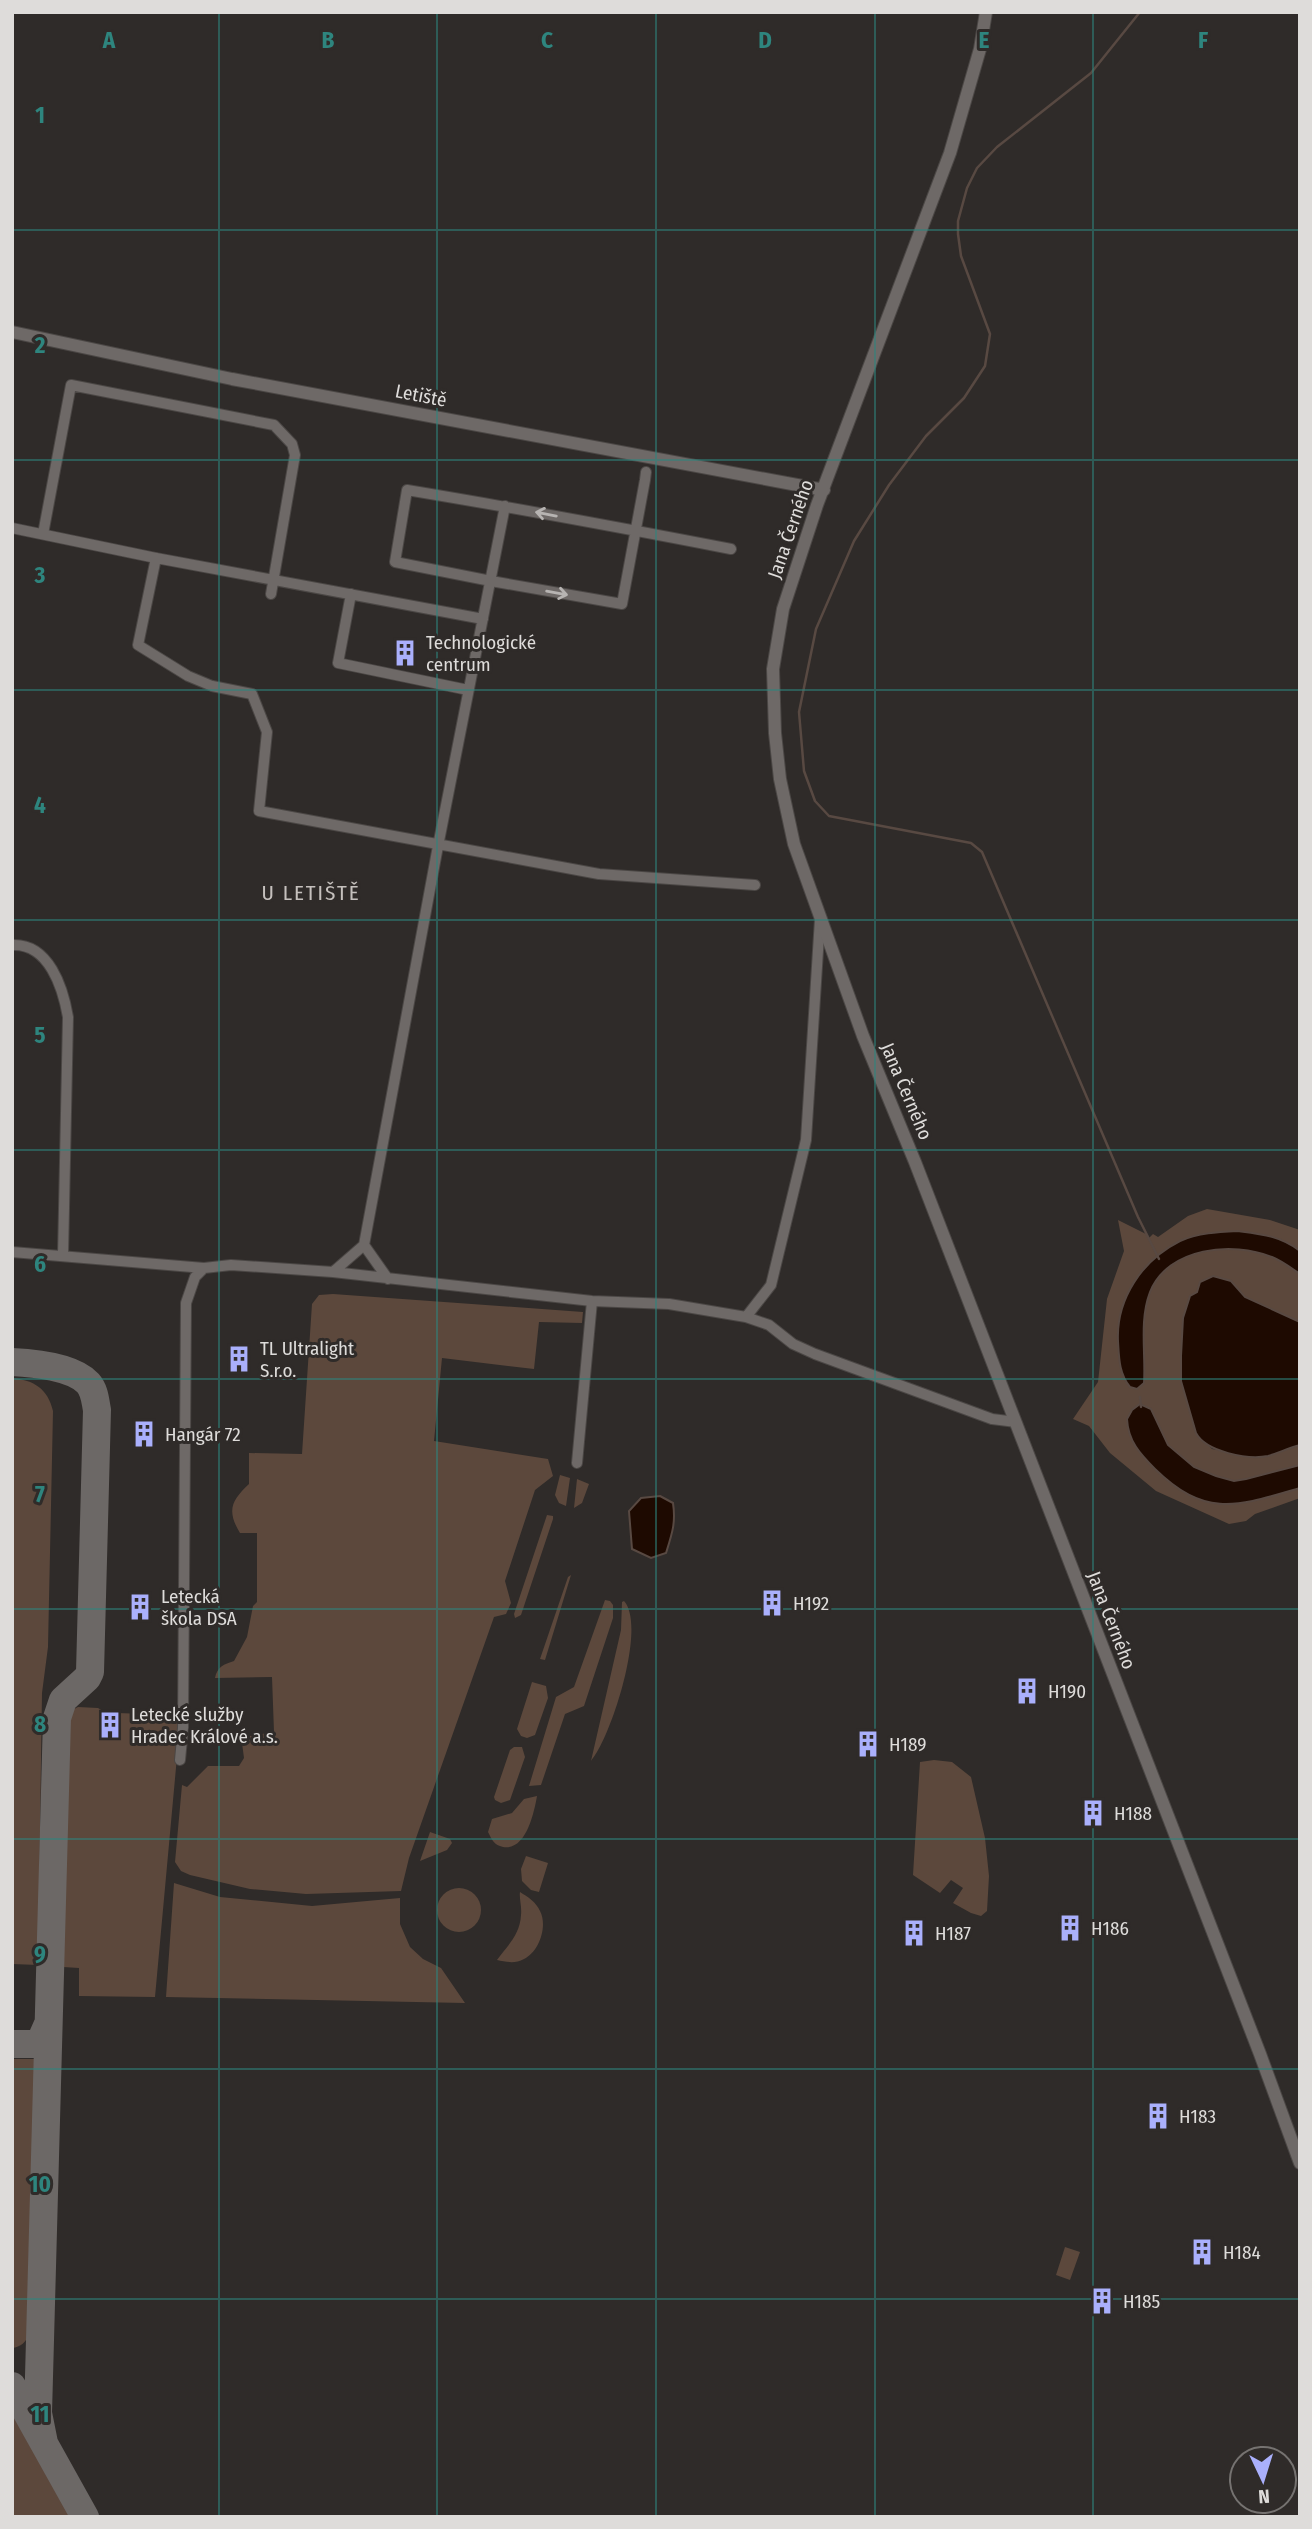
<svg xmlns="http://www.w3.org/2000/svg" width="1312" height="2529" font-family="'Fira Sans Condensed',sans-serif">
<style>
.green{fill:#5c483c}
.water{fill:#1e0a01;stroke:#584942;stroke-width:2}
.lines{fill:none;stroke-linecap:round;stroke-linejoin:round}
.stream{stroke:#584942;stroke-width:2.5}
.taxiway{stroke:#6c6866;stroke-width:28}
.minor-casing{stroke:#4b4745;stroke-width:12}
.tertiary-casing{stroke:#4b4745;stroke-width:14}
.minor{stroke:#6e6967;stroke-width:10}
.tertiary{stroke:#6e6967;stroke-width:12}
.oneway{stroke:#b7b4b2}
.grid{fill:none;stroke:#2e857e;stroke-width:2;stroke-opacity:0.55}
.labels{text-anchor:middle;stroke-width:6;stroke-linejoin:round;paint-order:stroke}
.street-label{font-size:19px;fill:#dedcda;stroke:#2f2b29}
.poi-label{font-size:19px;fill:#dedcda;stroke:#2f2b29;text-anchor:start}
.neighbourhood-label{font-size:21px;letter-spacing:2px;fill:#c5c0bd;stroke:#2f2b29}
.grid-label{font-size:23px;text-anchor:middle;font-weight:bold;fill:#2e857e;stroke:#2f2b29;stroke-width:6;stroke-linejoin:round;paint-order:stroke}
</style>
<rect width="100%" height="100%" fill="#2f2b29"/>
<path class="green" d="M 1207,1209 L 1270,1220 L 1300,1230 L 1300,1322 L 1245,1297 L 1231,1281 L 1190,1296 L 1183,1318 L 1181,1381 L 1196,1433 L 1212,1449 L 1255,1457 L 1267,1456 L 1300,1445 L 1300,1498 L 1255,1514 L 1246,1521 L 1229,1524 L 1156,1491 L 1110,1453 L 1089,1426 L 1073,1419 L 1098,1382 L 1107,1299 L 1124,1251 L 1118,1220 L 1146,1234 L 1149,1238 L 1153,1234 L 1158,1237 L 1188,1216 Z
M 333,1294 L 583,1312 L 582,1323 L 539,1322 L 534,1369 L 442,1358 L 434,1441 L 548,1459 L 553,1476 L 535,1490 L 505,1581 L 511,1603 L 506,1614 L 494,1617 L 409,1858 L 401,1891 L 306,1894 L 250,1889 L 190,1875 L 181,1871 L 175,1862 L 182,1785 L 187,1787 L 208,1766 L 239,1766 L 244,1758 L 242,1743 L 250,1736 L 274,1732 L 272,1677 L 215,1678 C 217,1667 224,1664 234,1661 L 247,1637 L 253,1606 L 257,1602 L 257,1533 L 240,1533 C 226,1510 232,1500 249,1484 L 249,1453 L 302,1454 L 312,1304 L 319,1295 Z
M 12,1378 C 34,1380 48,1389 53,1411 L 48,1647 L 42,1693 L 38,1965 L 12,1964 Z
M 560,1475 L 570,1478 L 566,1506 L 559,1503 L 555,1495 Z
M 577,1479 L 589,1484 L 582,1503 L 574,1508 Z
M 547,1515 L 553,1516 L 553,1519 L 521,1615 L 515,1618 L 514,1614 Z
M 571,1575 L 545,1660 L 540,1659 L 568,1577 Z
M 605,1600 L 610,1601 L 613,1605 L 613,1618 L 584,1706 L 565,1714 L 541,1785 L 529,1786 L 556,1697 L 574,1687 Z
M 624,1601 C 647,1626 611,1738 591,1761 L 621,1630 L 622,1602 Z
M 532,1682 L 546,1686 L 548,1698 L 535,1735 L 527,1738 L 521,1736 L 517,1729 Z
M 78,1707 L 98,1708 L 111,1716 L 117,1716 L 117,1713 L 175,1715 L 180,1724 L 155,1997 L 79,1996 L 79,1968 L 63,1967 L 67,1720 L 70,1711 Z
M 514,1747 L 522,1747 L 525,1757 L 510,1800 L 501,1803 L 495,1800 L 494,1797 L 510,1750 Z
M 934,1760 L 952,1762 L 971,1777 L 985,1838 L 989,1876 L 987,1911 L 981,1916 L 971,1913 L 953,1903 L 963,1888 L 951,1880 L 940,1893 L 913,1875 L 920,1762 Z
M 537,1796 C 534,1813 526,1851 503,1847 C 494,1845 492,1840 488,1832 L 492,1819 L 512,1813 L 524,1799 Z
M 430,1832 L 450,1839 L 452,1843 L 447,1850 L 420,1861 Z
M 526,1856 L 548,1863 L 539,1892 L 531,1890 L 522,1881 L 521,1869 Z
M 174,1883 L 220,1897 L 312,1906 L 400,1898 L 400,1924 L 410,1947 L 423,1959 L 441,1968 L 465,2003 L 166,1997 Z
M437 1910a22 22 0 1 1 44 0a22 22 0 1 1-44 0Z
M 520,1892 C 528,1897 536,1902 540,1911 C 548,1926 539,1952 524,1959 C 515,1964 506,1962 497,1960 C 507,1946 520,1935 521,1915 C 522,1907 519,1898 520,1892 Z
M 12,2059 L 36,2059 L 29,2334 C 26,2342 21,2347 12,2348 Z
M 1065,2247 L 1080,2252 L 1070,2280 L 1056,2275 Z
M 12,2412 L 71,2517 L 12,2517 Z"/>
<path class="water" d="M 1238,1231 C 1261,1234 1281,1236 1300,1251 L 1300,1274 C 1291,1268 1282,1261 1272,1257 C 1233,1241 1168,1247 1150,1292 C 1139,1321 1146,1354 1144,1383 L 1137,1389 L 1130,1387 C 1119,1374 1119,1358 1118,1341 C 1116,1299 1142,1260 1180,1241 C 1198,1233 1218,1232 1238,1231 Z
M 1213,1276 L 1231,1281 L 1245,1297 L 1300,1322 L 1300,1445 C 1289,1448 1278,1453 1268,1456 C 1248,1460 1206,1452 1196,1433 L 1181,1381 L 1181,1356 L 1183,1318 L 1190,1296 L 1197,1292 L 1200,1282 Z
M 1140,1404 L 1151,1409 L 1168,1445 L 1194,1467 L 1216,1476 L 1234,1481 L 1246,1479 L 1300,1465 L 1300,1488 C 1238,1506 1206,1519 1155,1469 C 1140,1454 1128,1441 1127,1419 L 1132,1410 Z
M 660,1496 L 673,1503 C 676,1523 672,1534 666,1553 L 651,1558 L 632,1549 L 629,1511 L 641,1498 Z"/>
<g class="lines">
<path class="stream" d="M 1140,12 L 1091,73 L 997,147 L 977,168 L 967,188 L 958,221 L 958,234 L 961,256 L 990,334 L 985,366 L 964,398 L 926,436 L 889,485 L 854,541 L 816,629 L 799,712 L 804,771 L 815,801 L 829,816 L 971,843 L 982,852 L 1138,1217 L 1159,1259
M 1140,1397 L 1141,1407"/>
<path class="taxiway" d="M 12,1362 C 34,1363 73,1367 88,1383 C 95,1391 95,1400 97,1410 L 90,1672 L 87,1678 L 63,1700 L 57,1718 L 38,2413 L 44,2443
M 12,2044 L 34,2044 L 40,2042 L 48,2024
M 12,2386 L 85,2517"/>
<g class="minor-casing">
<path id="minor" d="M 646,472 L 645,480 L 622,604 L 491,581 L 395,562 L 407,490 C 515,508 623,528 731,549
M 12,528 L 156,558 L 483,619
M 43,534 L 71,385 L 274,425 L 292,444 L 295,455 L 271,594
M 156,558 L 138,645 L 188,676 L 212,686 L 252,694 L 267,732 L 259,811 L 599,874 L 755,885
M 351,594 L 338,663 L 468,690
M 12,945 C 49,943 63,988 68,1017 L 63,1256
M 364,1245 L 388,1279
M 12,1252 L 204,1268 L 231,1265 L 333,1272 L 364,1245 L 438,846 L 505,506
M 333,1272 L 592,1301 L 669,1304 L 746,1317 L 769,1325 L 793,1344 L 815,1354 L 992,1419 L 1016,1422
M 746,1317 L 771,1285 L 806,1140 L 820,919
M 577,1463 L 592,1301
M 180,1760 L 183,1728 L 186,1303 L 195,1277 L 204,1268"/>
</g>
<g class="tertiary-casing">
<path id="tertiary" d="M 986,12 L 980,49 L 950,153 L 817,505 L 783,609 L 773,669 L 775,733 L 780,779 L 794,844 L 863,1036 L 915,1162 L 1260,2054 L 1300,2163
M 12,332 L 232,379 L 824,490"/>
</g>
<use href="#minor" class="minor"/>
<use href="#tertiary" class="tertiary"/>
</g>
<defs><path id="oneway-shaft" d="M-6 0H5M1.5-3L5.5 0L1.5 3" fill="none" stroke-width="1.6" stroke-linecap="round" stroke-linejoin="round" transform="scale(1.75)"/></defs>
<g class="oneway">
<use href="#oneway-shaft" transform="translate(546 514) rotate(-169)"/>
<use href="#oneway-shaft" transform="translate(557 593) rotate(10)"/>
</g>
<path class="grid" d="M 219,12 L 219,2517M 437,12 L 437,2517M 656,12 L 656,2517M 875,12 L 875,2517M 1093,12 L 1093,2517M 12,230 L 1300,230M 12,460 L 1300,460M 12,690 L 1300,690M 12,920 L 1300,920M 12,1150 L 1300,1150M 12,1379 L 1300,1379M 12,1609 L 1300,1609M 12,1839 L 1300,1839M 12,2069 L 1300,2069M 12,2299 L 1300,2299"/>
<defs>
<g id="building-bare" transform="scale(2.1)"><path d="M-4-6H4V6H1V3H-1V6H-4ZM-2.5-4.3h1.7v1.8h-1.7ZM.8-4.3h1.7v1.8H.8ZM-2.5-1h1.7V.8h-1.7ZM.8-1h1.7V.8H.8Z" fill="#aab0fc" stroke="#2f2b29" stroke-width="2.5" paint-order="stroke"/></g>
</defs>
<g fill-rule="evenodd">
<use href="#building-bare" x="405" y="653"/>
<use href="#building-bare" x="239" y="1359"/>
<use href="#building-bare" x="144" y="1434"/>
<use href="#building-bare" x="772" y="1603"/>
<use href="#building-bare" x="140" y="1607"/>
<use href="#building-bare" x="1027" y="1691"/>
<use href="#building-bare" x="110" y="1725"/>
<use href="#building-bare" x="868" y="1744"/>
<use href="#building-bare" x="1093" y="1813"/>
<use href="#building-bare" x="1070" y="1928"/>
<use href="#building-bare" x="914" y="1933"/>
<use href="#building-bare" x="1158" y="2116"/>
<use href="#building-bare" x="1202" y="2252"/>
<use href="#building-bare" x="1102" y="2301"/>
</g>
<g class="labels">
<g class="street-label">
<text transform="translate(421 395) rotate(11)" y="7">Letiště</text>
<text transform="translate(790 529) rotate(-71)" y="7">Jana Černého</text>
<text transform="translate(907 1091) rotate(67)" y="7">Jana Černého</text>
<text transform="translate(1112 1620) rotate(69)" y="7">Jana Černého</text>
</g>
<g class="poi-label">
<text x="426" y="649">Technologické<tspan x="426" dy="22">centrum</tspan></text>
<text x="260" y="1355">TL Ultralight<tspan x="260" dy="22">S.r.o.</tspan></text>
<text x="165" y="1441">Hangár 72</text>
<text x="161" y="1603">Letecká<tspan x="161" dy="22">škola DSA</tspan></text>
<text x="793" y="1610">H192</text>
<text x="1048" y="1698">H190</text>
<text x="131" y="1721">Letecké služby<tspan x="131" dy="22">Hradec Králové a.s.</tspan></text>
<text x="889" y="1751">H189</text>
<text x="1114" y="1820">H188</text>
<text x="1091" y="1935">H186</text>
<text x="935" y="1940">H187</text>
<text x="1179" y="2123">H183</text>
<text x="1223" y="2259">H184</text>
<text x="1123" y="2308">H185</text>
</g>
<g class="neighbourhood-label">
<text x="311" y="900">U LETIŠTĚ</text>
</g>
</g>
<g class="grid-label">
<text x="109" y="48">A</text>
<text x="328" y="48">B</text>
<text x="547" y="48">C</text>
<text x="765" y="48">D</text>
<text x="984" y="48">E</text>
<text x="1203" y="48">F</text>
<text x="40" y="123">1</text>
<text x="40" y="353">2</text>
<text x="40" y="583">3</text>
<text x="40" y="813">4</text>
<text x="40" y="1043">5</text>
<text x="40" y="1272">6</text>
<text x="40" y="1502">7</text>
<text x="40" y="1732">8</text>
<text x="40" y="1962">9</text>
<text x="40" y="2192">10</text>
<text x="40" y="2422">11</text>
</g>
<rect width="1312" height="2529" fill="none" stroke="#dedcda" stroke-width="28"/>
<g transform="translate(1263 2480) rotate(176)"><circle r="33" fill="#2f2b29" stroke="#757270" stroke-width="2"/>
<path d="M0-5L12 26L0 18L-12 26Z" fill="#aab0fc"/>
<text y="-10" font-size="19" font-weight="bold" text-anchor="middle" fill="#dedcda">N</text>
</g>
</svg>
